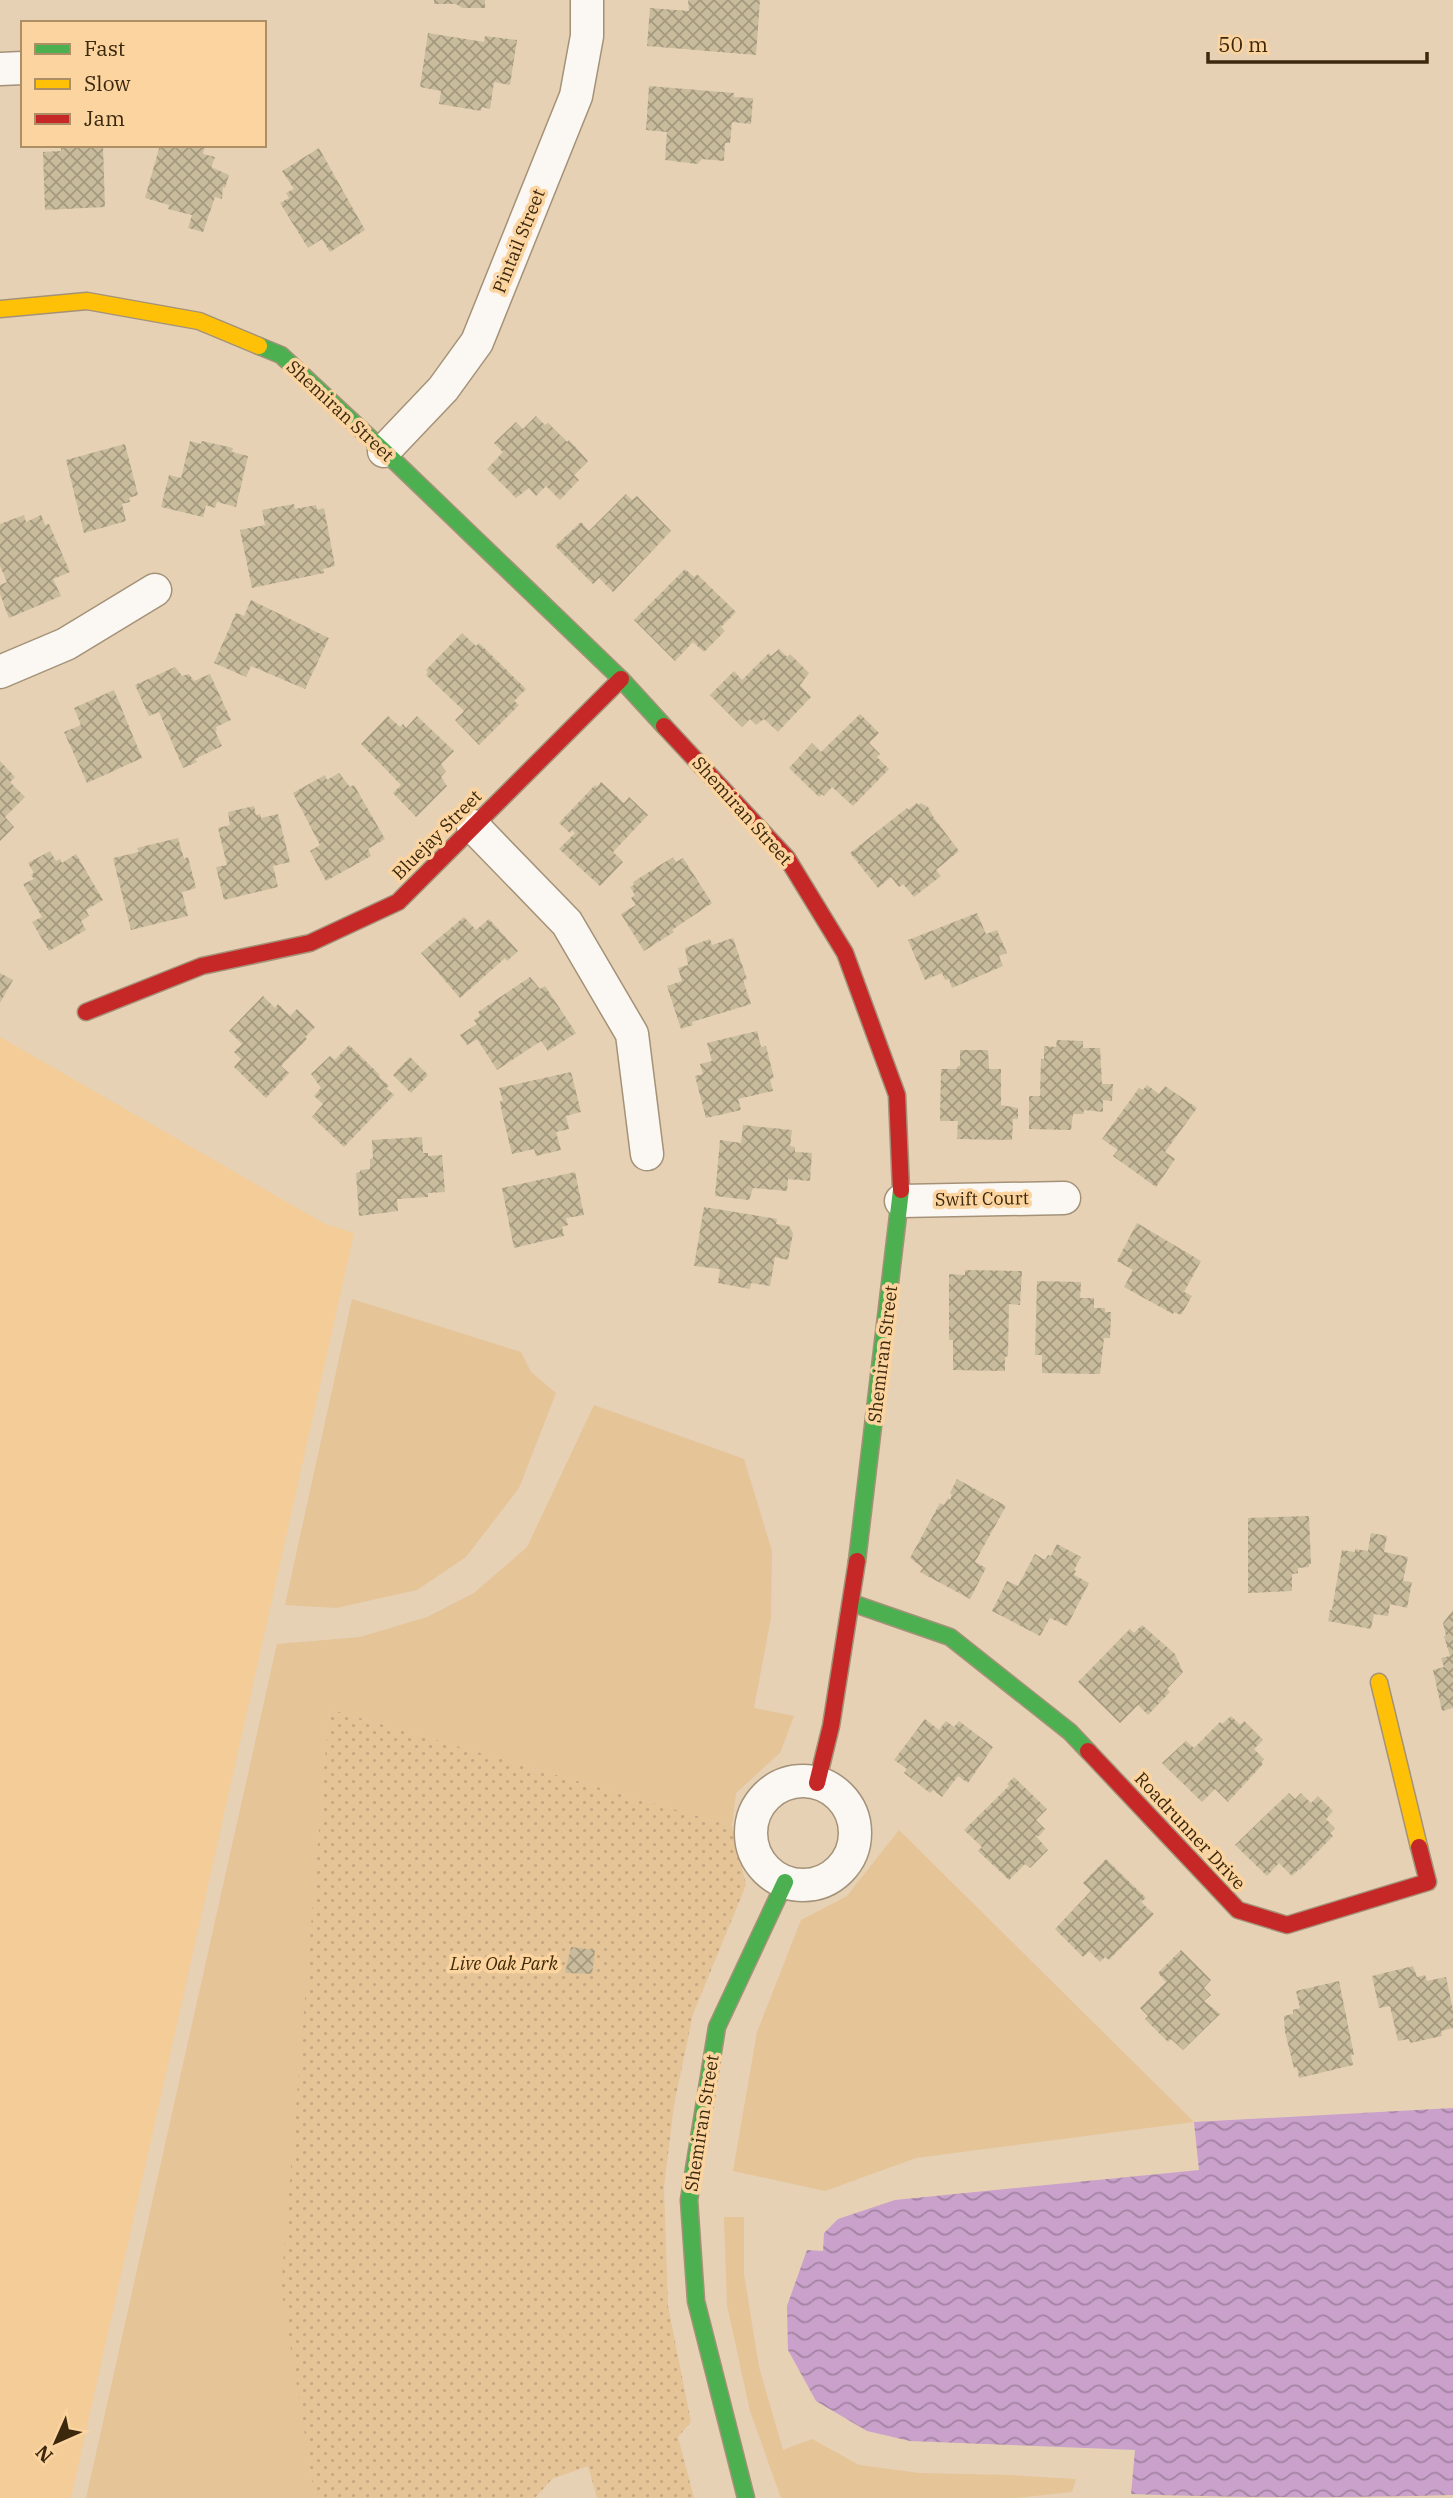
<svg xmlns="http://www.w3.org/2000/svg" width="1453" height="2498" font-family="'IBM Plex Serif',serif">
<style>
.built{fill:#f3cc97}
.grass{fill:#e5c498}
.park{fill:url(#park-dots)}
.water{fill:url(#water-waves)}
.building{fill:url(#building-cross-hatch)}
.lines{fill:none;stroke-linecap:round;stroke-linejoin:round}
.street-casing{stroke:#a49278;stroke-width:35}
.fast-casing{stroke:#a49278;stroke-width:19}
.slow-casing{stroke:#a49278;stroke-width:19}
.jam-casing{stroke:#a49278;stroke-width:19}
.street{stroke:#fbf8f4;stroke-width:32}
.fast{stroke:#4caf50;stroke-width:16}
.slow{stroke:#ffc107;stroke-width:16}
.jam{stroke:#c62828;stroke-width:16}
.labels{text-anchor:middle;stroke-width:7;stroke-linejoin:round;paint-order:stroke}
.street-label{font-size:18px;fill:#3b280d;stroke:#fbd4a0}
.park-label{font-size:18px;font-style:italic;fill:#3d2704;stroke:#fbd4a0}
</style>
<defs>
<pattern id="park-dots" width="8" height="8" patternUnits="userSpaceOnUse" patternTransform="scale(1.75)"><rect width="8" height="8" fill="#e5c498"/><path d="M2 2h.1M6 6h.1" fill="none" stroke="#c5a882" stroke-width="1.8" stroke-linecap="round"/></pattern>
<pattern id="water-waves" width="16" height="10" patternUnits="userSpaceOnUse" patternTransform="scale(1.75)"><rect width="16" height="10" fill="#c9a1cb"/><path d="M0 5q4-4 8 0t8 0" fill="none" stroke="#a483a3"/></pattern>
<pattern id="building-cross-hatch" width="8" height="8" patternUnits="userSpaceOnUse" patternTransform="scale(1.75)"><rect width="8" height="8" fill="#c9bc9d"/><path d="M0 0l8 8M0 8l8-8" fill="none" stroke="#a4997e"/></pattern>
</defs>
<rect width="100%" height="100%" fill="#e6d1b5"/>
<path class="built" d="M 0,1037 L 325,1224 L 354,1233 L 71,2498 L 0,2498 Z"/>
<path class="grass" d="M 352,1299 L 521,1352 L 531,1372 L 556,1393 L 519,1488 L 466,1557 L 417,1590 L 336,1608 L 285,1605 Z
M 594,1405 L 744,1459 L 772,1551 L 771,1618 L 754,1708 L 794,1716 L 780,1753 L 736,1793 L 732,1826 L 329,1709 L 282,2288 L 315,2498 L 86,2498 L 277,1644 L 360,1637 L 427,1617 L 474,1593 L 527,1547 Z
M 899,1830 L 1194,2122 L 916,2158 L 825,2191 L 733,2171 L 757,2032 L 801,1920 L 847,1896 Z
M 724,2217 L 744,2217 L 744,2274 L 759,2367 L 783,2450 L 812,2439 L 859,2465 L 919,2473 L 1009,2475 L 1076,2479 L 1072,2492 L 1016,2498 L 781,2498 L 750,2411 L 727,2305 Z"/>
<path class="park" d="M 329,1709 L 732,1826 L 746,1885 L 693,2014 L 674,2105 L 664,2187 L 668,2306 L 691,2422 L 678,2437 L 694,2498 L 597,2498 L 588,2466 L 552,2479 L 535,2498 L 315,2498 L 281,2288 Z"/>
<path class="water" d="M 1453,2108 L 1453,2495 C 1346,2498 1238,2498 1131,2494 L 1135,2450 L 910,2441 L 867,2431 L 816,2401 L 788,2350 L 787,2306 L 807,2250 L 823,2251 L 824,2233 L 838,2219 L 895,2200 L 1199,2170 L 1194,2122 Z"/>
<path class="building" d="M 434,0 L 485,0 L 485,8 L 462,8 L 456,4 L 434,4 Z
M 688,0 L 760,0 L 756,55 L 647,46 L 650,8 L 689,11 Z
M 428,33 L 484,42 L 485,36 L 517,40 L 510,85 L 494,82 L 490,109 L 482,107 L 481,111 L 439,104 L 441,91 L 420,87 Z
M 649,86 L 734,93 L 734,97 L 753,98 L 751,124 L 732,122 L 730,143 L 725,143 L 724,161 L 702,159 L 697,164 L 665,160 L 667,132 L 646,130 Z
M 61,145 L 103,145 L 105,207 L 45,210 L 43,152 L 61,151 Z
M 160,145 L 205,145 L 203,154 L 215,157 L 211,167 L 229,175 L 225,188 L 223,187 L 222,199 L 215,197 L 203,232 L 188,228 L 192,215 L 168,209 L 169,205 L 145,198 Z
M 319,148 L 365,230 L 330,252 L 322,239 L 308,248 L 280,203 L 289,198 L 286,193 L 294,189 L 282,171 Z
M 536,416 L 545,425 L 548,423 L 567,442 L 569,440 L 588,461 L 574,475 L 579,480 L 560,500 L 546,486 L 536,496 L 529,488 L 516,498 L 487,469 L 503,452 L 494,443 L 516,422 L 523,429 Z
M 190,441 L 201,444 L 202,441 L 233,448 L 232,452 L 248,456 L 236,507 L 217,502 L 215,508 L 206,505 L 203,517 L 161,507 L 169,475 L 181,478 Z
M 125,444 L 138,495 L 129,498 L 130,502 L 122,504 L 126,521 L 84,533 L 66,460 Z
M 626,494 L 632,500 L 637,496 L 671,531 L 613,592 L 599,578 L 593,584 L 555,546 L 581,522 L 589,531 Z
M 294,504 L 295,509 L 316,505 L 317,510 L 324,508 L 335,566 L 323,569 L 324,573 L 252,588 L 240,530 L 265,525 L 262,510 Z
M 24,515 L 26,522 L 41,515 L 45,525 L 49,524 L 70,572 L 53,579 L 61,596 L 9,618 L 0,594 L 0,585 L 7,582 L 0,566 L 0,524 Z
M 685,569 L 694,577 L 697,574 L 736,612 L 721,627 L 725,631 L 704,652 L 693,642 L 675,661 L 634,620 Z
M 251,600 L 329,638 L 305,689 L 251,666 L 246,677 L 214,663 L 236,613 L 244,616 Z
M 462,633 L 476,646 L 479,643 L 526,689 L 514,701 L 519,705 L 479,745 L 455,720 L 464,711 L 426,675 L 428,672 L 426,670 Z
M 779,649 L 787,657 L 790,654 L 809,673 L 800,685 L 811,697 L 778,732 L 764,719 L 756,725 L 750,719 L 742,727 L 710,695 L 734,671 L 742,680 L 769,653 L 771,656 Z
M 175,667 L 182,676 L 189,674 L 194,681 L 210,674 L 231,720 L 216,727 L 217,730 L 215,731 L 222,746 L 195,759 L 197,762 L 183,768 L 159,712 L 149,716 L 135,685 Z
M 114,690 L 142,758 L 87,783 L 64,732 L 81,725 L 74,708 Z
M 860,714 L 879,733 L 869,743 L 880,754 L 877,757 L 889,769 L 853,806 L 832,787 L 824,796 L 822,794 L 819,797 L 789,768 L 812,743 L 821,752 Z
M 388,716 L 400,727 L 403,724 L 406,728 L 417,716 L 454,751 L 441,764 L 446,771 L 441,777 L 447,786 L 416,817 L 393,793 L 401,785 L 361,744 Z
M 0,761 L 15,777 L 10,782 L 25,797 L 5,817 L 14,827 L 0,841 Z
M 339,773 L 350,787 L 354,785 L 385,839 L 368,849 L 371,856 L 326,881 L 310,851 L 320,845 L 293,793 L 325,775 L 327,780 Z
M 601,782 L 624,803 L 629,797 L 648,815 L 613,852 L 623,862 L 600,886 L 559,849 L 575,833 L 572,830 L 570,833 L 559,823 L 595,785 L 597,787 Z
M 917,803 L 918,805 L 921,803 L 928,807 L 934,818 L 959,851 L 936,870 L 941,876 L 914,897 L 903,884 L 899,887 L 891,877 L 878,888 L 850,853 L 907,808 L 908,810 Z
M 254,806 L 256,815 L 260,814 L 261,818 L 278,814 L 290,862 L 273,866 L 278,887 L 224,900 L 216,867 L 227,865 L 218,828 L 230,825 L 228,812 Z
M 178,838 L 184,859 L 188,857 L 196,888 L 182,892 L 188,916 L 131,930 L 113,858 L 139,852 L 137,848 Z
M 50,851 L 56,861 L 60,859 L 62,863 L 76,854 L 103,900 L 86,910 L 89,916 L 81,921 L 86,930 L 49,951 L 32,922 L 42,917 L 23,884 L 34,879 L 31,875 L 34,873 L 28,863 Z
M 673,857 L 676,862 L 683,858 L 712,903 L 672,930 L 674,932 L 644,951 L 621,914 L 636,905 L 631,898 L 635,895 L 630,887 L 634,885 L 633,882 Z
M 977,913 L 986,934 L 997,930 L 1007,953 L 999,956 L 1003,966 L 952,988 L 949,979 L 945,980 L 942,973 L 925,980 L 908,940 Z
M 464,917 L 476,930 L 489,919 L 518,951 L 507,961 L 505,958 L 460,998 L 421,953 Z
M 733,938 L 747,979 L 743,980 L 751,1004 L 692,1022 L 693,1025 L 681,1029 L 667,986 L 682,981 L 678,968 L 688,965 L 685,948 L 710,939 L 712,945 Z
M 0,973 L 13,980 L 0,1003 Z
M 530,977 L 540,989 L 545,986 L 576,1033 L 548,1051 L 541,1041 L 497,1070 L 477,1039 L 467,1045 L 460,1035 L 477,1024 L 474,1020 L 480,1016 L 478,1012 Z
M 263,996 L 275,1008 L 278,1004 L 290,1016 L 297,1009 L 315,1027 L 305,1037 L 307,1039 L 281,1066 L 289,1073 L 266,1098 L 234,1067 L 241,1059 L 234,1052 L 242,1044 L 229,1031 Z
M 757,1031 L 761,1047 L 766,1046 L 774,1078 L 770,1079 L 773,1091 L 738,1099 L 741,1110 L 706,1118 L 695,1076 L 703,1074 L 700,1064 L 712,1061 L 707,1043 Z
M 1057,1040 L 1083,1041 L 1083,1048 L 1100,1048 L 1102,1084 L 1113,1084 L 1112,1101 L 1103,1100 L 1103,1112 L 1084,1110 L 1083,1114 L 1073,1114 L 1071,1130 L 1029,1129 L 1029,1096 L 1040,1096 L 1041,1059 L 1044,1059 L 1044,1046 L 1056,1047 Z
M 349,1045 L 380,1075 L 378,1076 L 389,1086 L 386,1088 L 394,1095 L 344,1147 L 312,1117 L 323,1104 L 314,1096 L 321,1088 L 311,1074 L 330,1056 L 335,1060 Z
M 960,1050 L 988,1050 L 989,1069 L 1001,1069 L 1001,1105 L 1018,1108 L 1018,1119 L 1013,1119 L 1012,1140 L 957,1139 L 958,1121 L 940,1121 L 941,1069 L 957,1069 L 958,1066 L 960,1066 Z
M 410,1057 L 428,1075 L 411,1093 L 393,1075 Z
M 571,1072 L 581,1112 L 566,1116 L 569,1129 L 556,1132 L 561,1150 L 536,1156 L 534,1149 L 512,1154 L 502,1113 L 500,1101 L 503,1101 L 499,1088 Z
M 1147,1085 L 1159,1094 L 1165,1086 L 1197,1108 L 1165,1152 L 1175,1159 L 1156,1187 L 1113,1156 L 1118,1150 L 1102,1139 L 1139,1088 L 1143,1090 Z
M 743,1125 L 792,1130 L 790,1146 L 795,1147 L 795,1152 L 812,1153 L 810,1181 L 788,1179 L 787,1191 L 753,1188 L 749,1200 L 715,1196 L 720,1140 L 741,1143 Z
M 422,1137 L 423,1153 L 428,1153 L 428,1156 L 442,1155 L 445,1192 L 428,1193 L 428,1197 L 397,1199 L 398,1211 L 359,1216 L 356,1173 L 360,1172 L 360,1170 L 370,1169 L 370,1159 L 373,1158 L 372,1140 Z
M 575,1172 L 584,1215 L 566,1218 L 568,1225 L 562,1227 L 564,1236 L 514,1248 L 502,1188 Z
M 704,1207 L 777,1219 L 776,1224 L 789,1226 L 793,1233 L 788,1260 L 775,1257 L 770,1286 L 751,1283 L 750,1289 L 718,1283 L 720,1269 L 694,1266 Z
M 1137,1223 L 1201,1261 L 1184,1292 L 1192,1296 L 1181,1315 L 1174,1312 L 1173,1314 L 1124,1287 L 1133,1270 L 1117,1261 Z
M 965,1270 L 1022,1271 L 1020,1305 L 1009,1304 L 1008,1356 L 1005,1357 L 1005,1371 L 953,1370 L 953,1340 L 949,1340 L 949,1274 L 965,1275 Z
M 1037,1281 L 1081,1282 L 1080,1298 L 1094,1298 L 1094,1308 L 1105,1308 L 1105,1312 L 1111,1312 L 1110,1338 L 1104,1338 L 1100,1374 L 1042,1373 L 1042,1355 L 1035,1355 Z
M 957,1479 L 1006,1506 L 975,1562 L 986,1568 L 970,1599 L 920,1572 L 923,1568 L 910,1558 L 940,1503 L 944,1505 L 948,1498 L 950,1500 L 952,1495 L 950,1493 Z
M 1309,1516 L 1311,1564 L 1309,1564 L 1309,1567 L 1298,1568 L 1298,1573 L 1292,1574 L 1292,1591 L 1248,1593 L 1248,1518 Z
M 1371,1533 L 1387,1536 L 1384,1552 L 1408,1557 L 1403,1581 L 1412,1582 L 1407,1608 L 1390,1604 L 1388,1616 L 1374,1614 L 1371,1629 L 1328,1621 L 1330,1610 L 1332,1610 L 1342,1550 L 1355,1552 L 1355,1549 L 1368,1551 Z
M 1057,1544 L 1081,1557 L 1074,1570 L 1076,1571 L 1074,1575 L 1089,1583 L 1067,1626 L 1050,1618 L 1040,1636 L 992,1611 L 1007,1581 L 1018,1586 L 1035,1554 L 1045,1560 L 1048,1555 L 1051,1556 Z
M 1453,1610 L 1453,1708 L 1442,1711 L 1433,1670 L 1444,1667 L 1441,1658 L 1450,1656 L 1444,1636 L 1446,1636 L 1443,1623 Z
M 1142,1625 L 1175,1654 L 1183,1672 L 1167,1689 L 1170,1692 L 1148,1715 L 1138,1705 L 1120,1723 L 1078,1682 L 1130,1629 L 1134,1633 Z
M 1231,1716 L 1240,1725 L 1244,1721 L 1263,1740 L 1254,1749 L 1264,1759 L 1261,1762 L 1263,1764 L 1228,1802 L 1215,1789 L 1202,1802 L 1162,1763 L 1186,1741 L 1194,1748 L 1220,1722 L 1222,1724 Z
M 925,1719 L 939,1730 L 946,1721 L 954,1727 L 959,1721 L 993,1747 L 968,1783 L 958,1776 L 942,1797 L 933,1790 L 930,1793 L 904,1773 L 907,1769 L 894,1760 Z
M 1014,1777 L 1047,1809 L 1036,1820 L 1045,1829 L 1039,1836 L 1035,1835 L 1048,1850 L 1030,1868 L 1025,1864 L 1009,1880 L 978,1851 L 982,1847 L 964,1830 L 1009,1786 L 1007,1784 Z
M 1289,1793 L 1295,1799 L 1301,1793 L 1311,1803 L 1318,1796 L 1333,1811 L 1326,1819 L 1335,1828 L 1330,1833 L 1333,1836 L 1300,1870 L 1299,1869 L 1292,1876 L 1279,1863 L 1267,1876 L 1235,1845 Z
M 1106,1859 L 1146,1898 L 1141,1902 L 1154,1914 L 1109,1960 L 1105,1957 L 1100,1962 L 1089,1951 L 1083,1957 L 1055,1929 L 1091,1891 L 1083,1883 Z
M 571,1947 L 595,1950 L 592,1974 L 565,1973 Z
M 1181,1950 L 1211,1980 L 1204,1988 L 1211,1995 L 1204,2001 L 1220,2014 L 1183,2050 L 1171,2039 L 1168,2042 L 1145,2019 L 1148,2016 L 1140,2008 L 1166,1982 L 1158,1973 Z
M 1413,1966 L 1417,1977 L 1425,1975 L 1427,1981 L 1446,1977 L 1453,2010 L 1453,2028 L 1441,2031 L 1442,2036 L 1410,2043 L 1409,2039 L 1398,2041 L 1390,2006 L 1379,2008 L 1372,1976 Z
M 1339,1981 L 1354,2055 L 1351,2055 L 1353,2065 L 1299,2078 L 1297,2067 L 1294,2068 L 1285,2032 L 1284,2016 L 1293,2014 L 1293,2010 L 1300,2008 L 1296,1991 Z"/>
<g class="lines">
<g class="street-casing">
<path id="street" d="M 0,69 L 23,68
M 384,451 L 443,389 L 477,342 L 576,96 L 587,36 L 587,0
M 0,672 L 66,644 L 155,590
M 473,826 L 567,923 L 632,1034 L 647,1154
M 901,1201 L 1064,1198
M751 1833a52 52 0 1 1 104 0a52 52 0 1 1-104 0Z"/>
</g>
<g class="fast-casing">
<path id="fast" d="M 259,346 L 281,355 L 384,451 L 621,679 L 664,726
M 857,1561 L 901,1190
M 852,1603 L 950,1637 L 1070,1732 L 1088,1751
M 746,2498 L 696,2301 L 689,2200 L 717,2027 L 785,1882"/>
</g>
<g class="slow-casing">
<path id="slow" d="M 0,309 L 87,301 L 199,321 L 259,346
M 1379,1682 L 1419,1847"/>
</g>
<g class="jam-casing">
<path id="jam" d="M 664,726 L 787,858 L 845,953 L 897,1095 L 901,1190
M 86,1012 L 202,966 L 310,943 L 398,902 L 621,679
M 1088,1751 L 1238,1910 L 1287,1925 L 1428,1882 L 1419,1847
M 817,1783 L 831,1726 L 857,1561"/>
</g>
<use href="#street" class="street"/>
<use href="#fast" class="fast"/>
<use href="#slow" class="slow"/>
<use href="#jam" class="jam"/>
</g>
<g class="labels">
<g class="street-label">
<text transform="translate(519 241) rotate(-68)" y="6">Pintail Street</text>
<text transform="translate(340 411) rotate(43)" y="6">Shemiran Street</text>
<text transform="translate(742 811) rotate(48)" y="6">Shemiran Street</text>
<text transform="translate(437 835) rotate(-45)" y="6">Bluejay Street</text>
<text transform="translate(982 1199) rotate(-1)" y="6">Swift Court</text>
<text transform="translate(883 1354) rotate(-83)" y="6">Shemiran Street</text>
<text transform="translate(1190 1831) rotate(47)" y="6">Roadrunner Drive</text>
<text transform="translate(702 2123) rotate(-81)" y="6">Shemiran Street</text>
</g>
<g class="park-label">
<text x="504" y="1970">Live Oak Park</text>
</g>
</g>
<rect x="21" y="21" width="245" height="126" fill="#fbd4a0" stroke="#ae8f65" stroke-width="2"/>
<rect x="35" y="44" width="35" height="10" fill="#4caf50" stroke="#ae8f65" stroke-width="2"/>
<text x="84" y="56" font-size="21" fill="#3b280d">Fast</text>
<rect x="35" y="79" width="35" height="10" fill="#ffc107" stroke="#ae8f65" stroke-width="2"/>
<text x="84" y="91" font-size="21" fill="#3b280d">Slow</text>
<rect x="35" y="114" width="35" height="10" fill="#c62828" stroke="#ae8f65" stroke-width="2"/>
<text x="84" y="126" font-size="21" fill="#3b280d">Jam</text>
<g transform="translate(56 2442) rotate(225)" stroke="#fbd4a0" stroke-width="5" paint-order="stroke">
<path d="M0-5L12 26L0 18L-12 26Z" fill="#3b280d"/>
<text y="-10" font-size="19" font-weight="bold" text-anchor="middle" fill="#3b280d">N</text>
</g>
<path d="M1208 52v10h219v-10" fill="none" stroke="#3b280d" stroke-width="3.5"/>
<text x="1218" y="52" font-size="21" fill="#3b280d" stroke="#fbd4a0" stroke-width="5" paint-order="stroke">50 m</text>
</svg>
